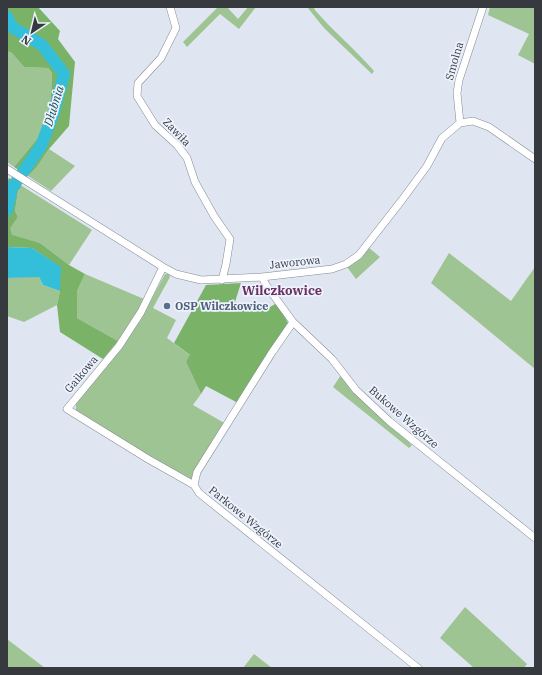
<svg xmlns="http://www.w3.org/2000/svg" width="542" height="675" font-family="'IBM Plex Serif',serif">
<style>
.green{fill:#9fc493}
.forest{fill:#7ab268}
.water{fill:#33bfd9}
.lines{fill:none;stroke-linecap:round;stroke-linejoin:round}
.river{stroke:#33bfd9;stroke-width:12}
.minor-casing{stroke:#858b95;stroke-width:8}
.minor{stroke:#fff;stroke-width:7}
.service-dot{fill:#5c6f8a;stroke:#edf3fe;stroke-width:1.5}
.labels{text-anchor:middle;stroke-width:3.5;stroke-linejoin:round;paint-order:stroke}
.street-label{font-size:11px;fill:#36393d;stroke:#edf3fe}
.service-label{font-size:11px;font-weight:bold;fill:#4e5e75;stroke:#edf3fe;text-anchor:start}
.water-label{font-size:12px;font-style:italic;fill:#154e59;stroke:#edf3fe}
.quarter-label{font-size:13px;font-weight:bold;fill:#6a325f;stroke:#edf3fe}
</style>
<rect width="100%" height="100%" fill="#dfe6f1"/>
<path class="green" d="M 218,7 L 227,7 L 238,19 L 248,7 L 256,7 L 239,29 L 220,14 L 187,47 L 183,42 Z
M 307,7 L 316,7 L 314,9 C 333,31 355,49 374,71 L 372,74 L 324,28 Z
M 490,7 L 535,7 L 535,64 L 518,55 L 529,34 L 488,15 Z
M 7,51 L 12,53 L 24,67 L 48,68 L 52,73 L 50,113 L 42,133 L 14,167 L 7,162 Z
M 49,149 L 75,166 L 51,191 L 28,176 L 36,168 Z
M 22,186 L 92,230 L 69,265 L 40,243 L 12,236 L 9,228 L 18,217 L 15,211 L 18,191 Z
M 368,247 L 380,257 L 356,279 L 347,267 L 357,261 Z
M 449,253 L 511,301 L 535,267 L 535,369 L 431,283 Z
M 85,274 L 144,299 L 130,325 L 118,341 L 77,318 L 77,291 Z
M 165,274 L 169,274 L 170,277 L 153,308 L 176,320 L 167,338 L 191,356 L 186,362 L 201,394 L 193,405 L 226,424 L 203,458 L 191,479 L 143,453 L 134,446 L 127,443 L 82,416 L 76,410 L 76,402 L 122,346 L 140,321 Z
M 23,277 L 39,277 L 43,285 L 60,291 L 57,305 L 24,322 L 7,316 L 7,278 Z
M 341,375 L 378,415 L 412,445 L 409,448 L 333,387 Z
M 465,607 L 527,664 L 524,668 L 474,668 L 440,638 Z
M 7,639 L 45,668 L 7,668 Z
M 254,654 L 272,668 L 243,668 Z"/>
<path class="forest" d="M 7,7 L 38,7 L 60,31 L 58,39 L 75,62 L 69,126 L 49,149 L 36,168 L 28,176 L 14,167 L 42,133 L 50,113 L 52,73 L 48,68 L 24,67 L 12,53 L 7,51 Z
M 9,178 L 22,186 L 18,191 L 15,211 L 18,217 L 10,228 L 12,235 L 40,243 L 69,265 L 85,274 L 77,291 L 77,318 L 118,341 L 103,359 L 60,332 L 57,305 L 60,291 L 60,267 L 32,248 L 7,247 L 7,182 Z
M 241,283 L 235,302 L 263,311 L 277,303 L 288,323 L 238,403 L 206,386 L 201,394 L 186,362 L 190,355 L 174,343 L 206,285 Z"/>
<path class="water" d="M 7,247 L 32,248 L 61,267 L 60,291 L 43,285 L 39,277 L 7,278 Z"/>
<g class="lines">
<path class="river" d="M 7,17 L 12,27 L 42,45 L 64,74 L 54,112 L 41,146 L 12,188 L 7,210"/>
<g class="minor-casing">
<path id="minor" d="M 170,7 L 176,28 L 161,58 L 138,83 L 137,96 L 155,125 L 177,145 L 187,158 L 195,182 L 214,216 L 230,239 L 226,264 L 222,280
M 460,123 L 457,93 L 459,80 L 483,7
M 7,169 L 163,267 L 176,274 L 201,280 L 262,277 L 332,269 L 346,264 L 359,255 L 402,200 L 427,166 L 442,138 L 460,123 L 473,121 L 489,127 L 535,159
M 163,267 L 141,312 L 119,346 L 67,409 L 148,459 L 194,485
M 262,277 L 266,285 L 293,322 L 332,359 L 356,390 L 389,421 L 535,538
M 293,322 L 271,354 L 197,472 L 194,485 L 199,493 L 418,668"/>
</g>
<use href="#minor" class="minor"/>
</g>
<circle class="service-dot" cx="167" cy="306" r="4"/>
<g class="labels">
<g class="street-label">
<text transform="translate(454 61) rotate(-74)" y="4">Smolna</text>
<text transform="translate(177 132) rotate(46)" y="4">Zawiła</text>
<text transform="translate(295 262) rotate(-6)" y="4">Jaworowa</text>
<text transform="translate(81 374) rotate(-50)" y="4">Gaikowa</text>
<text transform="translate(404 417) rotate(41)" y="4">Bukowe Wzgórze</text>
<text transform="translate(246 517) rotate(39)" y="4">Parkowe Wzgórze</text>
</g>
<g class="service-label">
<text x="175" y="310">OSP Wilczkowice</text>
</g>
<g class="water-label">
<text transform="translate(54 106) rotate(-73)" y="4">Dłubnia</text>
</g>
<g class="quarter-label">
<text x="282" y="295">Wilczkowice</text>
</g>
</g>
<rect width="542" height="675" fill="none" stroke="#36393d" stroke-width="16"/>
<g transform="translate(32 32) rotate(215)" stroke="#edf3fe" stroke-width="3" paint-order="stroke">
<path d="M0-3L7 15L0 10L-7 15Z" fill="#36393d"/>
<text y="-6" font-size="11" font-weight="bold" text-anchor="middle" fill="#36393d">N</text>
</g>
</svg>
